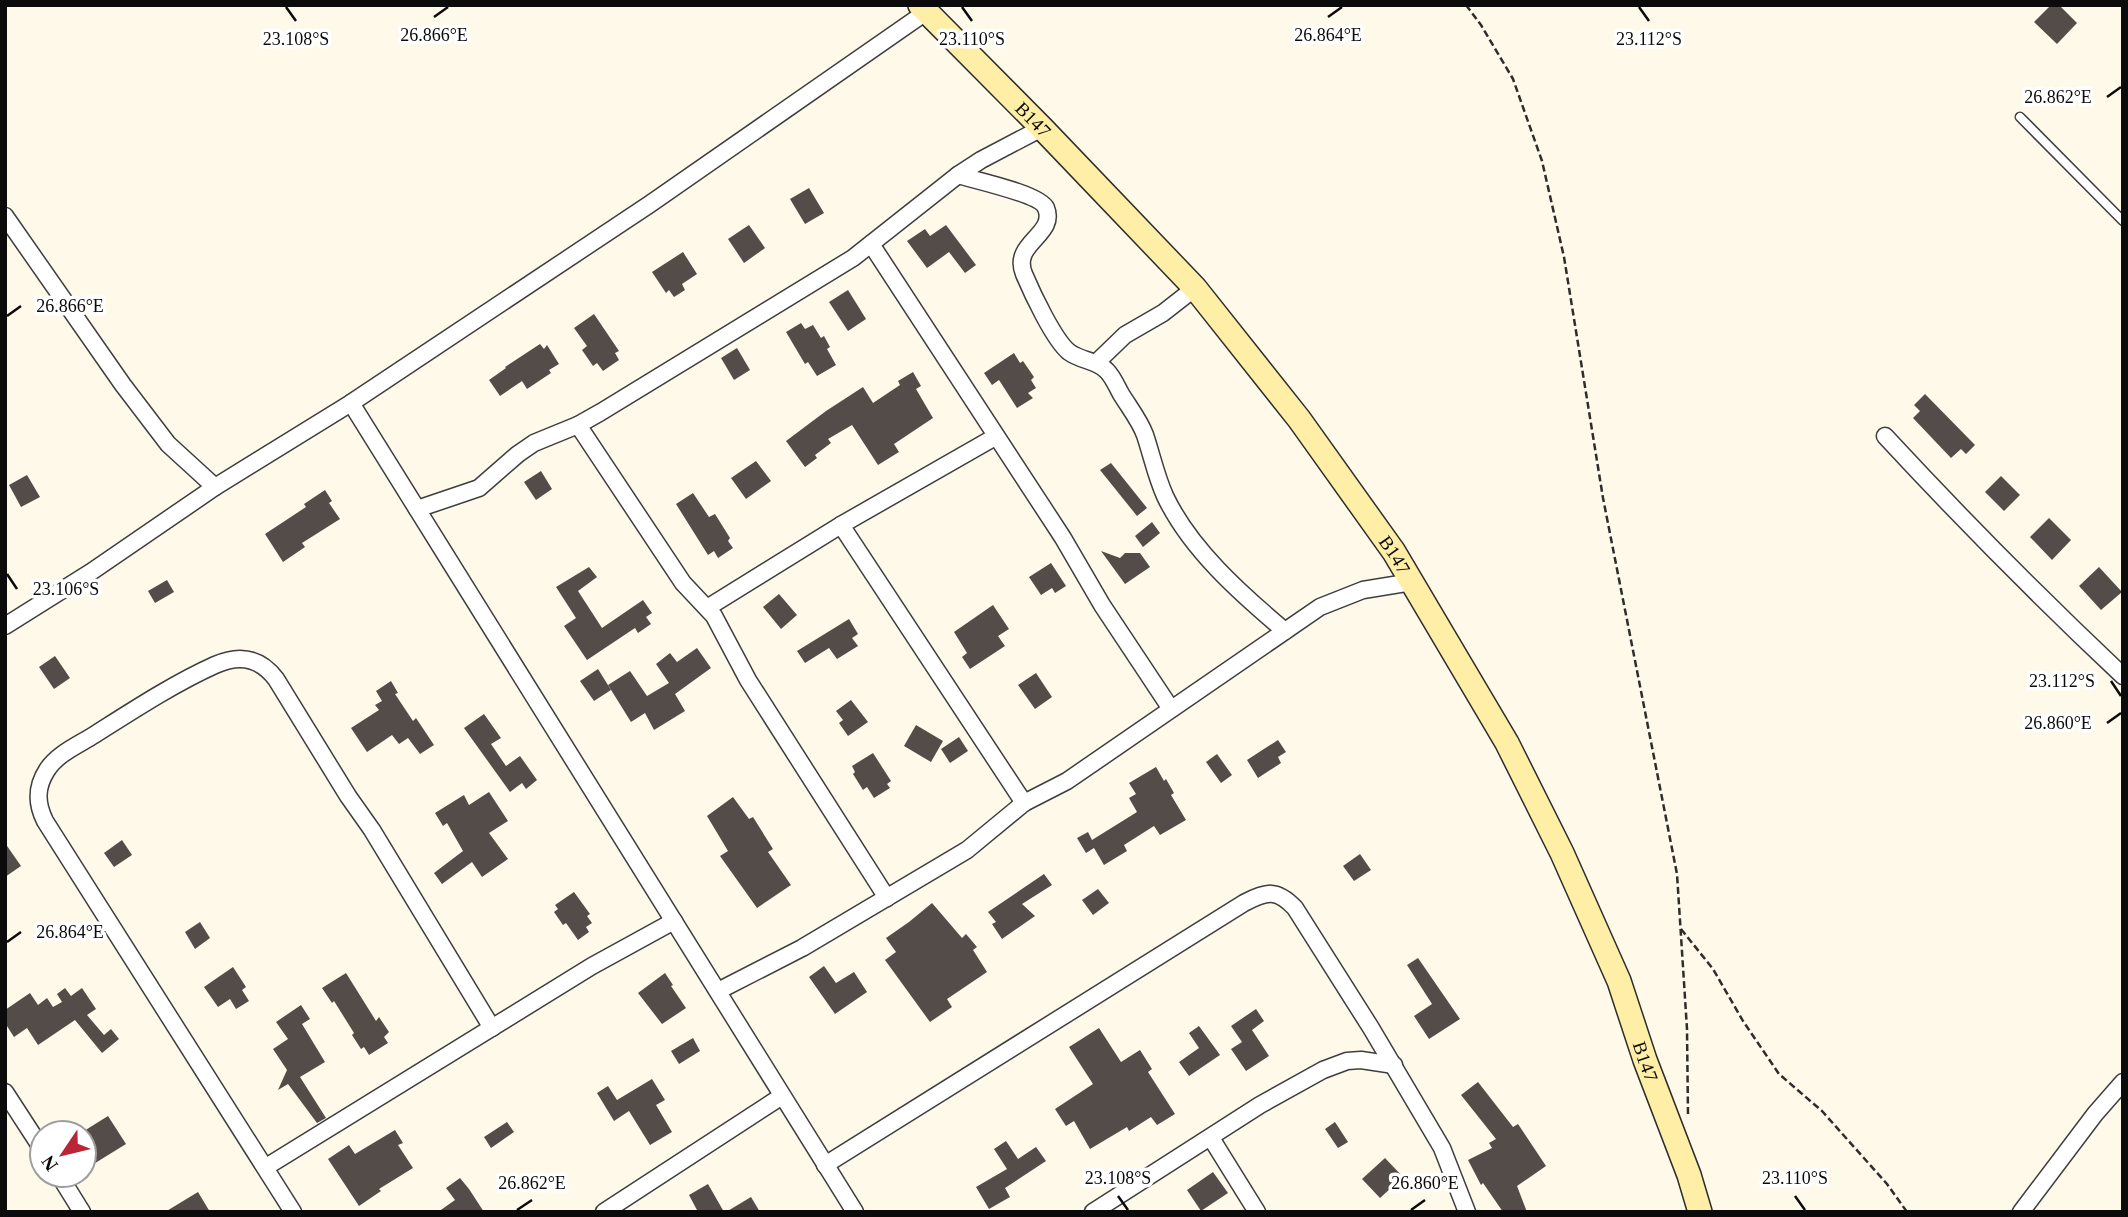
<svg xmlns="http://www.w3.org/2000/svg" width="2128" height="1217" font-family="Georgia,serif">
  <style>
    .building { fill: #534c48 }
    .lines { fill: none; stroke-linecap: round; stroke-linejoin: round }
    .lane-casing { stroke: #3e3e3e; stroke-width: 11 }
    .street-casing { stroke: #3e3e3e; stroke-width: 19 }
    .secondary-casing { stroke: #2d2d2d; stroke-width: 26 }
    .path { stroke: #2d2d2d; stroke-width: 2.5; stroke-dasharray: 7 3.5; stroke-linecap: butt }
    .lane { stroke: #fff; stroke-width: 8 }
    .street { stroke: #fff; stroke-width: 16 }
    .secondary { stroke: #feeea6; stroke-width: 23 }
    .ticks { fill: none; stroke: #0b0b0b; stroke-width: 2.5 }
    .labels { text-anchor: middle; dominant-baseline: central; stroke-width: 7; stroke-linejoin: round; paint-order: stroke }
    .street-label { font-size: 19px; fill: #0b0b0b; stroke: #fff }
    .ticks-label { font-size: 18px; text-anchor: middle; fill: #0b0b0b; stroke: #fff; stroke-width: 7; stroke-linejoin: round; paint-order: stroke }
  </style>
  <rect width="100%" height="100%" fill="#fff9ea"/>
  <!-- building -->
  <g class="building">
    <polygon points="2051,5 2059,5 2077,23 2057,44 2034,22"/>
    <polygon points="809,188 824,213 805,224 790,199"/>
    <polygon points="749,225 765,248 744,263 728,239"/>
    <polygon points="946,225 976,265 965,273 949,252 927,268 907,241 925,229 930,236"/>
    <polygon points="683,252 697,274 682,284 685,290 674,297 669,290 666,293 652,272"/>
    <polygon points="848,290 866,319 848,331 829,302"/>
    <polygon points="594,314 619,351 615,353 619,360 603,371 597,363 593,366 582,350 587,346 574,328"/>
    <polygon points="801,323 805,329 813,325 821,338 824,336 830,347 827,349 836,365 817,376 808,362 805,364 786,332"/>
    <polygon points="540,344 544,349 547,345 559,364 549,370 551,373 527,389 522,381 500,396 489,380 506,368 505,367"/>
    <polygon points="737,348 750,370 734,380 721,358"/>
    <polygon points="1014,353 1020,363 1023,361 1034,377 1031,380 1036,388 1028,393 1033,398 1017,408 999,380 992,385 984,373"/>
    <polygon points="913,372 921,386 916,389 933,418 894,444 899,452 878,465 852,425 828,439 831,443 815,455 817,458 805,467 786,441 826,411 863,387 873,403 900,385 898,381"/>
    <polygon points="1925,394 1975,445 1966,454 1961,449 1951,458 1913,418 1920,411 1914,405"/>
    <polygon points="756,461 771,481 746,499 731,478"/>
    <polygon points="1111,463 1147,508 1137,516 1100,470"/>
    <polygon points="541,471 552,489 536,500 524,482"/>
    <polygon points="27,475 40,497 21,507 9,485"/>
    <polygon points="2001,476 2020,495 2004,511 1985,492"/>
    <polygon points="325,490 332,501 329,503 340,519 302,543 305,547 283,562 265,534 306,507 304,504"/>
    <polygon points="693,493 709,517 715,514 730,538 728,541 733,548 718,558 714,551 708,555 676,504"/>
    <polygon points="2049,518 2071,540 2052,560 2030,537"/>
    <polygon points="1152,522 1160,533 1143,547 1135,536"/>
    <polygon points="1101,551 1120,558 1125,553 1140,553 1150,567 1125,584"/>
    <polygon points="1051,563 1066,586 1055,593 1052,588 1041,595 1029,577"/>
    <polygon points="589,567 597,577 578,591 602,628 643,600 652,613 646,617 651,624 638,633 635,628 587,660 564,626 576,618 556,587"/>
    <polygon points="2099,567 2122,592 2101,610 2079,586"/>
    <polygon points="167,580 174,592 155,603 148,591"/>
    <polygon points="779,594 797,615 781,629 763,607"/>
    <polygon points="993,605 1009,629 998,636 1005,646 970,669 962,657 967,653 954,632"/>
    <polygon points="849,619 858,634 852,638 858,646 837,659 829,648 805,663 797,651"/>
    <polygon points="697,648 711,668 675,694 685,711 654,730 645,713 631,722 608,685 630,671 647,696 669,683 656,664 670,653 677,662"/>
    <polygon points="55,656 70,678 54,689 39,667"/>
    <polygon points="598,669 611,690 594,701 580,681"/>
    <polygon points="1036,673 1052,697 1035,709 1018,685"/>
    <polygon points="391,681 398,693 395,694 413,721 416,718 434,745 420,754 408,738 399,744 392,735 367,752 351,728 379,710 375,705 382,701 376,691"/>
    <polygon points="851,700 868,722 848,736 839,723 843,720 836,711"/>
    <polygon points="484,714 501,738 491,744 506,766 520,756 537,780 526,789 522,783 510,792 464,728"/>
    <polygon points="916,725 943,741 931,762 904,746"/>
    <polygon points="959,737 968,751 950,763 941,749"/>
    <polygon points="1278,740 1286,752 1278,757 1281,763 1258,778 1247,760"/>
    <polygon points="873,753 891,781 887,784 890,788 874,798 867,787 863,790 853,774 855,772 852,766"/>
    <polygon points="1217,754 1232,775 1221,783 1206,762"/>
    <polygon points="1156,767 1164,781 1166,779 1174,793 1171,795 1186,820 1160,835 1154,826 1124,845 1127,851 1104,865 1094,848 1086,853 1077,838 1088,832 1092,840 1137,812 1129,798 1136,794 1129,783"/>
    <polygon points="489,792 508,821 489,833 508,859 482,877 472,862 442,884 434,873 463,851 447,823 443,826 435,813 464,795 469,805"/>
    <polygon points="733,797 749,819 753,817 773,849 768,852 791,885 757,908 720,856 728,851 707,816"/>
    <polygon points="122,840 132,855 114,867 104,853"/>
    <polygon points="5,843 21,866 5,877"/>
    <polygon points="1360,854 1371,870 1354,881 1343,866"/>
    <polygon points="1044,874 1052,885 1022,904 1035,916 1002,939 992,924 996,922 988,912"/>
    <polygon points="1098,889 1109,903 1093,915 1082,900"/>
    <polygon points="574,892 590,914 587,916 592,923 586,927 589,932 578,940 566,923 563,925 554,912 558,909 555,905"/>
    <polygon points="932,903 962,938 966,934 977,947 973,950 987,972 947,999 952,1007 930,1022 885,960 896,952 886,938 909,922"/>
    <polygon points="200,922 210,938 195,949 185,932"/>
    <polygon points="1418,958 1460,1019 1429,1039 1414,1016 1432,1004 1407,965"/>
    <polygon points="824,966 836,983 854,972 867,992 835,1014 809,977"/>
    <polygon points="233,967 246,987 242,990 249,1001 236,1009 230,999 218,1007 204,987"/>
    <polygon points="346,973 376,1021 379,1017 389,1032 384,1037 388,1043 369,1055 364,1047 361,1049 352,1035 354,1033 334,1001 332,1003 322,988"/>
    <polygon points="665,973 673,985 671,986 686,1008 662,1024 638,993"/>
    <polygon points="65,988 71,996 82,988 96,1009 87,1015 104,1035 111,1029 119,1039 102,1053 75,1020 38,1045 27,1028 14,1037 5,1023 5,1010 30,993 38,1005 47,998 53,1007 62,1002 57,994"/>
    <polygon points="301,1005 310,1019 302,1024 325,1062 300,1077 326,1118 317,1123 288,1084 278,1090 287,1070 273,1049 288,1039 276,1022"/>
    <polygon points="1256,1009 1264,1021 1252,1030 1269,1056 1246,1071 1231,1049 1242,1042 1231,1026"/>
    <polygon points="1199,1026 1220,1055 1189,1076 1179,1062 1199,1048 1189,1033"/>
    <polygon points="1099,1028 1121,1062 1140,1050 1152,1069 1148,1072 1175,1114 1157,1125 1151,1117 1129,1131 1127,1127 1090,1149 1074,1121 1066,1126 1055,1109 1093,1084 1069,1047"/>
    <polygon points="693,1038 700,1051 679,1064 671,1051"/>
    <polygon points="652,1079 665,1100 656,1105 672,1132 650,1145 629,1111 614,1121 597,1093 608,1086 617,1100"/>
    <polygon points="1478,1082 1513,1127 1518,1124 1546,1166 1517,1186 1527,1212 1503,1212 1483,1183 1481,1185 1468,1160 1492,1148 1489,1143 1496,1139 1461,1095"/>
    <polygon points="108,1116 126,1144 92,1165 84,1152 84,1131"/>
    <polygon points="507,1122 514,1132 491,1148 484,1137"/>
    <polygon points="1335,1122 1348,1142 1338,1148 1325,1129"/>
    <polygon points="395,1130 403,1143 398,1145 413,1168 379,1189 381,1191 359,1206 328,1159 349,1145 355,1154"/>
    <polygon points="1006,1141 1018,1159 1036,1147 1046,1161 1005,1188 1010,1197 989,1209 976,1187 1007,1169 994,1149"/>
    <polygon points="1385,1158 1403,1177 1380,1198 1362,1179"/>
    <polygon points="1213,1172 1228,1193 1201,1211 1187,1190"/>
    <polygon points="460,1178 469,1189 484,1212 438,1212 455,1200 446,1188"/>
    <polygon points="708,1184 724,1212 698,1212 689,1195"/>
    <polygon points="198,1192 210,1212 165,1212"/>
    <polygon points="751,1197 760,1212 726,1212"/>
  </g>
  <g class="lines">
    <defs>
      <polyline id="lane" points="2020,117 2123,221"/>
      <g id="street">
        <path d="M 958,175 C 974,180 1040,194 1046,208 C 1057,235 1011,243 1024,274 C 1032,293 1054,340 1069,352 C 1081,361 1097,360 1107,371 C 1113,377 1117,387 1121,394 C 1129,407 1140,421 1145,435 C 1152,456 1156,476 1165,496 C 1190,549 1241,594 1285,631"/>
        <polyline points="5,216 123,385 168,444 215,487"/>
        <polyline points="871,244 1063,538 1102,605 1171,709"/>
        <polyline points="1096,363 1125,335 1163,313 1195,288"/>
        <polyline points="351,403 855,1212"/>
        <polyline points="578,425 683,583 714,616 748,680 887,898"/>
        <path d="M 1885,436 C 1962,519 2041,599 2123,676"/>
        <polyline points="417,509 479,488 518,454 534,443 578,425 601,412 853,258 958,175 981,160 1042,128"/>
        <polyline points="841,525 1024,803"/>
        <polyline points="707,608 841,525 995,437"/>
        <polyline points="5,626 91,572 215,487 351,403 650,204 926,12"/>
        <polyline points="718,991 802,948 967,850 1024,803 1067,781 1320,607 1363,590 1412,582"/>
        <polyline points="5,1092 42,1149"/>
        <polyline points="1211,1138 1257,1212"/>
        <path d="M 825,1165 L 1244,903 C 1267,891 1277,889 1295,908 L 1371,1028 L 1442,1148 L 1467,1212"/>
        <polyline points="266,1167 592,966 674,921"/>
        <polyline points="59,1175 82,1212"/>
        <path d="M 293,1212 L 45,821 C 36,803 36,787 47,770 C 57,754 78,745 94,735 C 132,711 173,684 215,665 C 222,662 232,659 240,659 C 256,659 267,667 276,679 L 348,796 L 372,830 L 492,1028"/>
        <polyline points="604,1212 782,1096"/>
        <polyline points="1093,1212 1260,1105 1323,1070 1347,1061 1361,1060 1394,1065"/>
        <polyline points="2021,1212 2095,1114 2123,1082"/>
      </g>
      <g id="secondary">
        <path id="s1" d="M 920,5 L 1042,128 L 1195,288 L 1299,419 L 1394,552 L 1507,743 L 1562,853 L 1619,981 L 1645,1060 L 1689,1175 L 1700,1212"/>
      </g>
    </defs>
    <!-- lane casing -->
    <use href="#lane" class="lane-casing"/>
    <!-- street casing -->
    <use href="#street" class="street-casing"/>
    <!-- secondary casing -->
    <use href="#secondary" class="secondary-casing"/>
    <!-- path -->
    <g class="path">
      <polyline points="1466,5 1481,25 1513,79 1542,161 1564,257 1603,498 1677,874 1687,1029 1688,1115"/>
      <polyline points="1681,929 1713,969 1743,1021 1779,1074 1822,1111 1887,1184 1907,1212"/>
    </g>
    <!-- lane -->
    <use href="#lane" class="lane"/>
    <!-- street -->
    <use href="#street" class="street"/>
    <!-- secondary -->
    <use href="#secondary" class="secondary"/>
  </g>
  <!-- ticks -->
  <path class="ticks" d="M 286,7 L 296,21M 962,7 L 972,21M 1639,7 L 1649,21M 434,17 L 448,7M 1328,17 L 1342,7M 2107,97 L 2121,87M 7,316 L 21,306M 7,574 L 17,589M 2111,681 L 2121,696M 2107,723 L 2121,713M 7,942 L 21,932M 1118,1196 L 1128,1210M 1795,1196 L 1805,1210M 517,1210 L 532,1200M 1411,1210 L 1425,1200"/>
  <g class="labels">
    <!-- street labels -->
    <g class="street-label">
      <text stroke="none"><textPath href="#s1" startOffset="161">B147</textPath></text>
      <text stroke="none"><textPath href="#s1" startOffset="728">B147</textPath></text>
      <text stroke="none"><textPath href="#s1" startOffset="1295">B147</textPath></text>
    </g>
  </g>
  <g class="ticks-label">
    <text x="434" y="41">26.866°E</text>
    <text x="1328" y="41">26.864°E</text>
    <text x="296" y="45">23.108°S</text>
    <text x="972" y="45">23.110°S</text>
    <text x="1649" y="45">23.112°S</text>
    <text x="2058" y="103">26.862°E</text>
    <text x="70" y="312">26.866°E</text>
    <text x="66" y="595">23.106°S</text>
    <text x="2062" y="687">23.112°S</text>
    <text x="2058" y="729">26.860°E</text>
    <text x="70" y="938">26.864°E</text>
    <text x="1118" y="1184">23.108°S</text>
    <text x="1795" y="1184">23.110°S</text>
    <text x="532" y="1189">26.862°E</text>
    <text x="1425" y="1189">26.860°E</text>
  </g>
  <!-- border -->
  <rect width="2128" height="1217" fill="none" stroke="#0b0b0b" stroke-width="14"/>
  <!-- north arrow -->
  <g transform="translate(63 1154) rotate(235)"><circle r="33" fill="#ffffff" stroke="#9d9d9d" stroke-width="2"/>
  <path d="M0-5L12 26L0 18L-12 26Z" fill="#b82637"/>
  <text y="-10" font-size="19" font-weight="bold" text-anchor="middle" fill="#0b0b0b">N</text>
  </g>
</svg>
